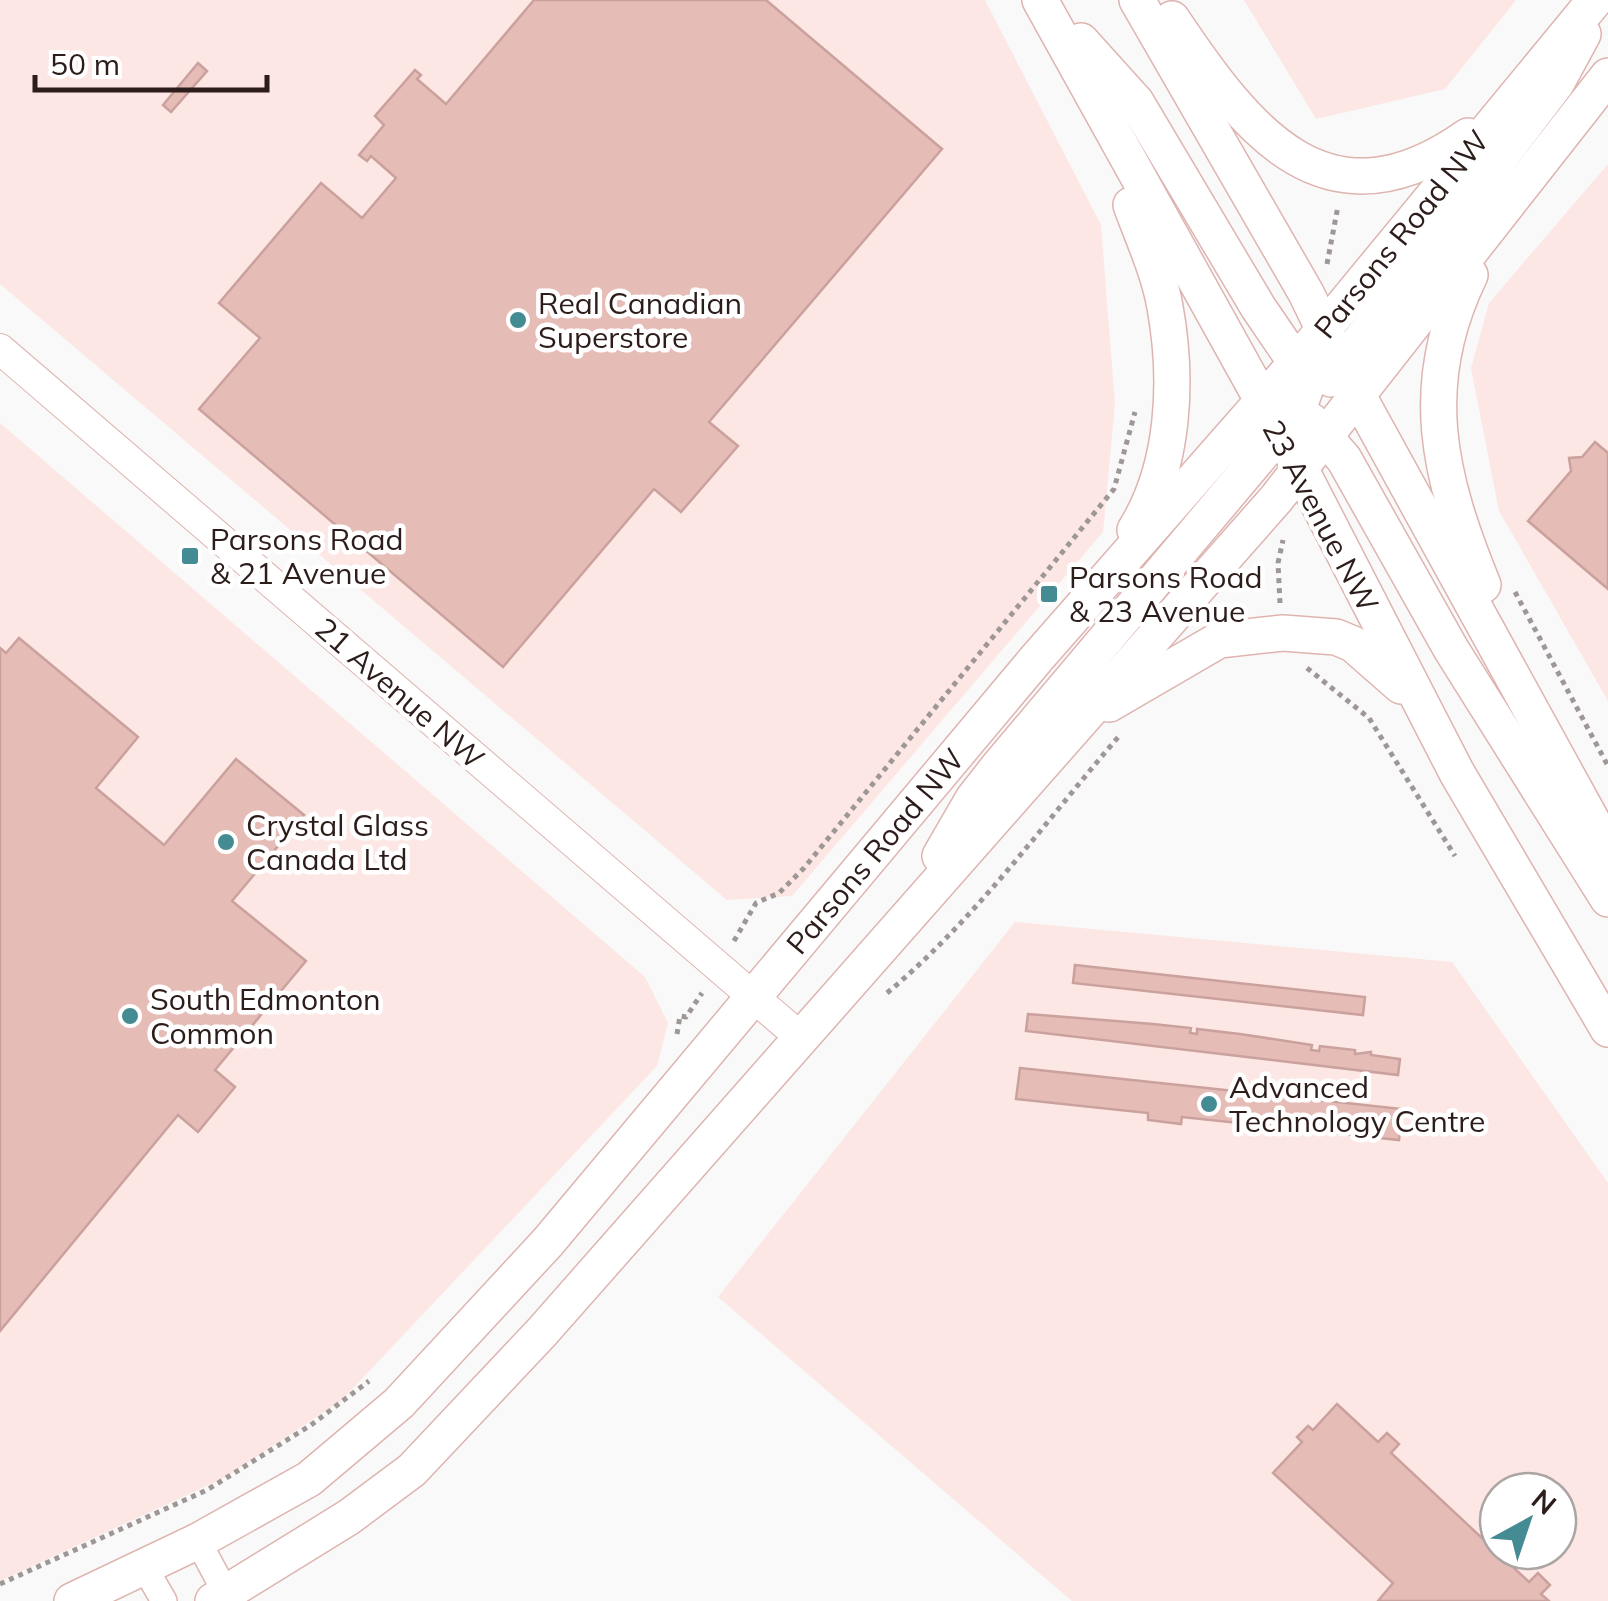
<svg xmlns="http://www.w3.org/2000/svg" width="1608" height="1601" font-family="Mulish,sans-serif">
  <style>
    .built { fill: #fce7e4; fill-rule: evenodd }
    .building { fill: #e6bcb7; stroke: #caa19d; stroke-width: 2.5 }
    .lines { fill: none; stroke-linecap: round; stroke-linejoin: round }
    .minor-casing { stroke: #deb4b0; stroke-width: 28 }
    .tertiary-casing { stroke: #deb4b0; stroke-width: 32 }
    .secondary-casing { stroke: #deb4b0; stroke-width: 38 }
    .path { stroke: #9e9796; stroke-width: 5; stroke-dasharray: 5 5; stroke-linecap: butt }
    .minor { stroke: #fff; stroke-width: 25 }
    .tertiary { stroke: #fff; stroke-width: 30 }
    .secondary { stroke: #fff; stroke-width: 35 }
    .poi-dot { fill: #448b93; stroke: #fff; stroke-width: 4 }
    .labels { text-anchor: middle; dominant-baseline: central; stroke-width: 9; stroke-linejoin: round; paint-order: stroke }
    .street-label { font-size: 30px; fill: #2c1d1b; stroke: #fff }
    .poi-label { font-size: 30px; fill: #2c1d1b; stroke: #fff; text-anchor: start }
  </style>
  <rect width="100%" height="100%" fill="#f9f9f9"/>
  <!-- built -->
  <g class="built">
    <polygon points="0,0 985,0 1101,225 1115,404 1103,532 792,896 727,900 0,284"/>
    <polygon points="1244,0 1516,0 1445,89 1316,119"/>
    <polygon points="1608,164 1608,701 1499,511 1471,368 1489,303"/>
    <polygon points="0,423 645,977 668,1023 657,1066 342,1400 226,1477 0,1581"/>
    <path d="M 1015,922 L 1452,962 L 1608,1183 L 1608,1601 L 1072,1601 L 718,1297 ZM 1498,1491 L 1558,1491 L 1558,1551 L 1498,1551 Z"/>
  </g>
  <!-- building -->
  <g class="building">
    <polygon points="534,0 766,0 942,149 709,422 738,446 681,512 654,489 503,667 199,409 260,338 219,303 321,183 362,218 396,178 371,156 367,161 359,155 384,125 375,116 415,70 421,75 417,79 446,104"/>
    <polygon points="198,63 207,71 171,112 163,105"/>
    <polygon points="1595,442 1608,453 1608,589 1528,521 1571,471 1569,458 1582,457"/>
    <polygon points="19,638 138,737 96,788 164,845 236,759 304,815 232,901 306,961 215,1070 235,1087 198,1132 178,1115 0,1331 0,648 6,653"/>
    <polygon points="1075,965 1365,997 1363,1015 1073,983"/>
    <polygon points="1028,1014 1153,1024 1191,1028 1190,1033 1197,1034 1197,1029 1240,1034 1312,1045 1311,1050 1319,1051 1320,1046 1355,1050 1355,1054 1371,1052 1371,1055 1400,1059 1398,1075 1026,1031"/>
    <polygon points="1020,1068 1402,1109 1399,1140 1182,1117 1181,1124 1148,1120 1148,1113 1016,1099"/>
    <polygon points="1337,1404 1378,1442 1387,1433 1399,1444 1391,1453 1529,1582 1538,1573 1550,1585 1541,1594 1549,1601 1378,1601 1393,1583 1273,1473 1302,1442 1297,1437 1308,1426 1313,1430"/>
  </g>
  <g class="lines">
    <defs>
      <g id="minor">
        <polyline points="198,1541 230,1601"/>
        <polyline points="145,1568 164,1601"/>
      </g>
      <polyline id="tertiary" points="0,349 800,1037"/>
      <g id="secondary">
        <polyline points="1040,0 1301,470 1457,773 1608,1029"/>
        <polyline points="1137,0 1306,293 1340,363 1608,850"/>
        <path d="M 1172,19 C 1247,131 1327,236 1468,136"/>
        <polyline points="1081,41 1136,102 1258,307 1307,379"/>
        <path d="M 1131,205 C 1143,238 1159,272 1165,307 C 1178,379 1175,466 1135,530"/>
        <path d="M 1470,275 C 1416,386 1439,477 1483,585"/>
        <polyline points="1331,379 1556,84 1583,34"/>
        <polyline points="1311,421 1344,459 1451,649 1608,899"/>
        <polyline points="1109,704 1219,640 1283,633 1336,637 1353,644 1401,686"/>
        <polyline points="940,856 973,799 998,767 1297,412 1322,344"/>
        <polyline points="72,1601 198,1541 309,1479 399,1403 548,1242 1037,658 1296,363 1595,0"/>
        <polyline points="213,1601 349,1517 412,1470 542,1332 1276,499 1608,76"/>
      </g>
    </defs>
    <!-- minor casing -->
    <use href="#minor" class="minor-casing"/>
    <!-- tertiary casing -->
    <use href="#tertiary" class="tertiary-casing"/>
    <!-- secondary casing -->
    <use href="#secondary" class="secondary-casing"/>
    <!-- path -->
    <g class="path">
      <polyline points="1327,264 1338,206"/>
      <polyline points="1515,592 1608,766"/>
      <polyline points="1280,603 1278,563 1283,540"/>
      <polyline points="1307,668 1369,718 1455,856"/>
      <polyline points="734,941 756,903 779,893 804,868 1114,489 1135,412"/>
      <path d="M 887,993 C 976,919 1044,823 1120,735"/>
      <polyline points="677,1034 680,1016 686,1017 702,993"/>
      <polyline points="0,1584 207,1490 311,1425 369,1381"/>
    </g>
    <!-- minor -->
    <use href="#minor" class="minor"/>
    <!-- tertiary -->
    <use href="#tertiary" class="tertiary"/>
    <!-- secondary -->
    <use href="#secondary" class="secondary"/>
  </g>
  <!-- markers -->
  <g class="poi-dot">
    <circle cx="518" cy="320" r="10"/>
    <rect x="180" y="546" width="20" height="20" rx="5"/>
    <rect x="1039" y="584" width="20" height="20" rx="5"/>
    <circle cx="226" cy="842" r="10"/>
    <circle cx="130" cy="1016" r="10"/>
    <circle cx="1209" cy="1104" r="10"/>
  </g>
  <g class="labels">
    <!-- street labels -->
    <g class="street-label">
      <text transform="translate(1401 234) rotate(-51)">Parsons Road NW</text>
      <text transform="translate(1321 516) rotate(62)">23 Avenue NW</text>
      <text transform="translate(400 693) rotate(41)">21 Avenue NW</text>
      <text transform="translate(875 851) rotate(-50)">Parsons Road NW</text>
    </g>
    <!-- poi labels -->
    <g class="poi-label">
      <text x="538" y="303">Real Canadian<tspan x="538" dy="34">Superstore</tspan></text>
      <text x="210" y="539">Parsons Road<tspan x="210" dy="34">&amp; 21 Avenue</tspan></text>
      <text x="1069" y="577">Parsons Road<tspan x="1069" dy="34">&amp; 23 Avenue</tspan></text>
      <text x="246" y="825">Crystal Glass<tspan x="246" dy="34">Canada Ltd</tspan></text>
      <text x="150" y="999">South Edmonton<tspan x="150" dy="34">Common</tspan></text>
      <text x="1229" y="1087">Advanced<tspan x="1229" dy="34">Technology Centre</tspan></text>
    </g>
  </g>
  <!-- north arrow -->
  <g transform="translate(1528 1521) rotate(40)"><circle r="48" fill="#ffffff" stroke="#aba5a4" stroke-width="2.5"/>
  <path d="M0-8L18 38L0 25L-18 38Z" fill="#448b93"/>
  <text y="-15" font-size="28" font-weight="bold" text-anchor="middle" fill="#2c1d1b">N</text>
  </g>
  <!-- scale -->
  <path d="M35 75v15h232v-15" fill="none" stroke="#2c1d1b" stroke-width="5"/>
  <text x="50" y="75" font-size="30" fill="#2c1d1b" stroke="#ffffff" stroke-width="8" paint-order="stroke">50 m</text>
</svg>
